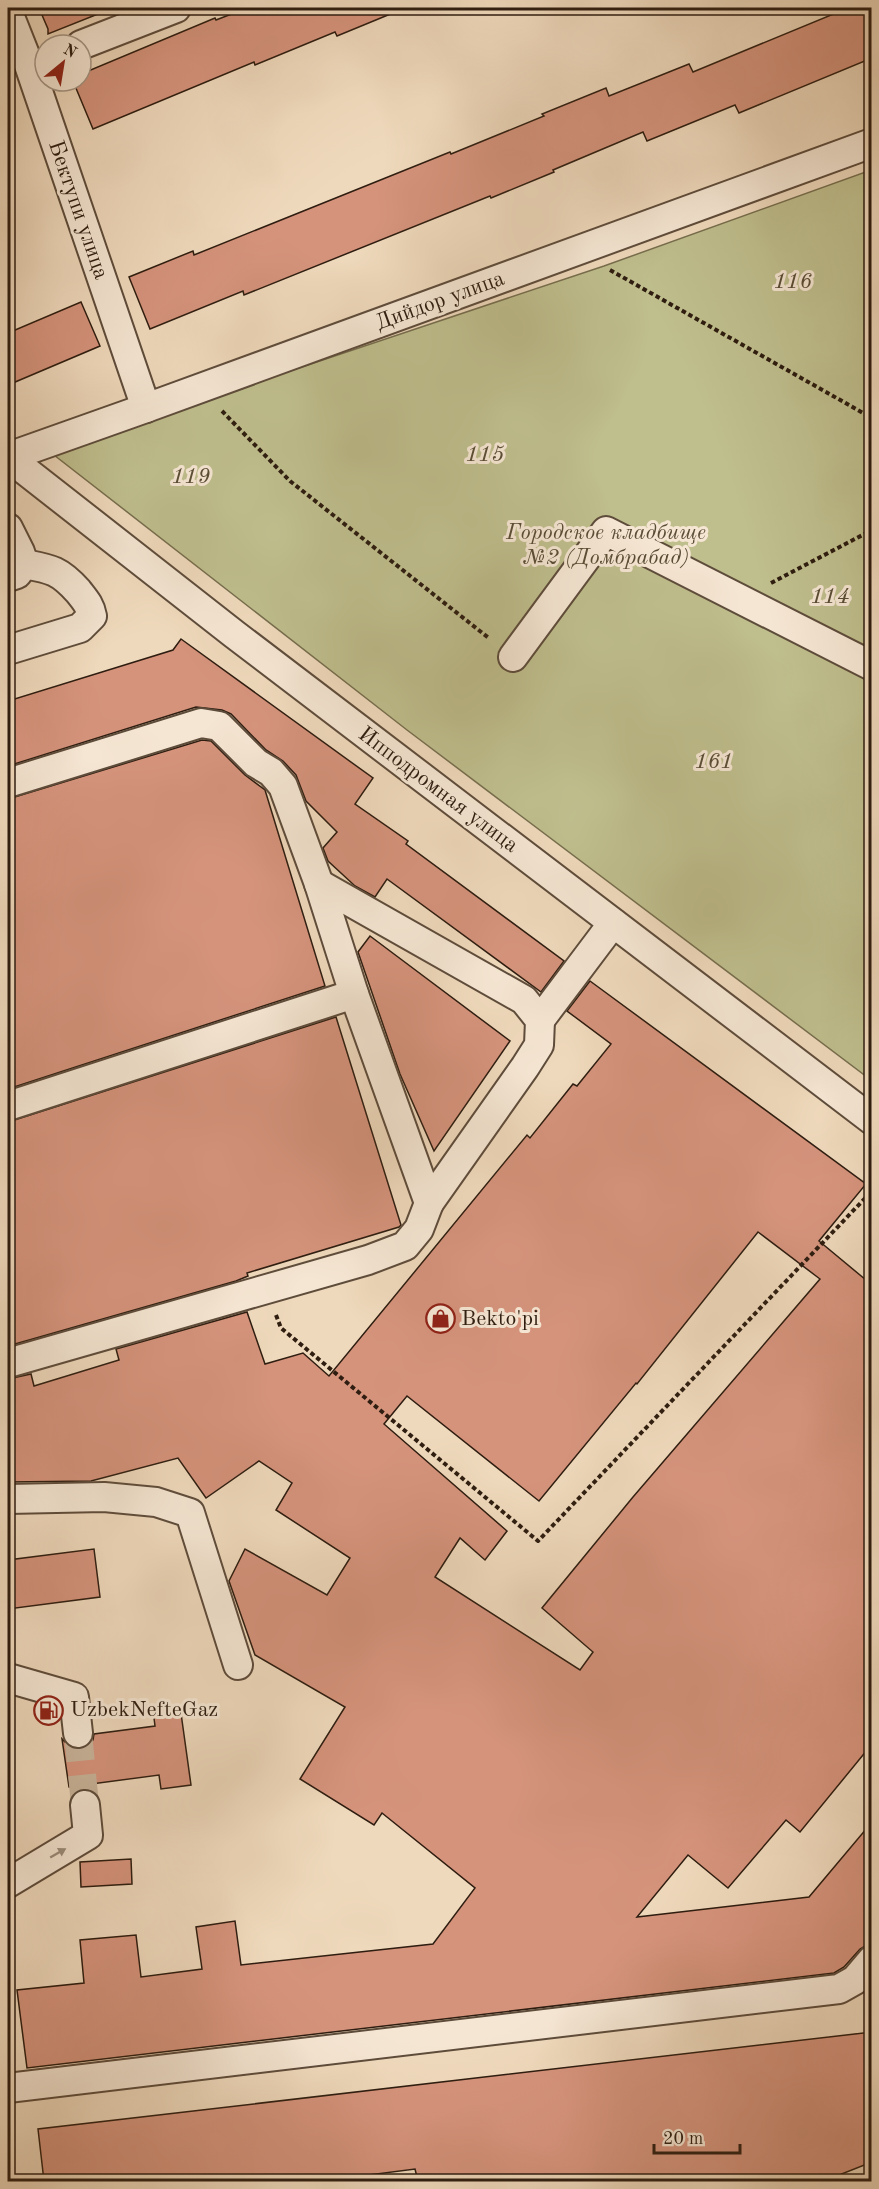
<svg xmlns="http://www.w3.org/2000/svg" width="879" height="2189" font-family="'Old Standard TT',serif">
  <style>
    .green { fill: #bfbe8d; stroke: #766e4e; stroke-width: 1.5 }
    .building { fill: #d5937c; stroke: #2e1d10; stroke-width: 1.5; fill-rule: evenodd }
    .lines { fill: none; stroke-linecap: round; stroke-linejoin: round }
    .minor-tunnel { stroke: #c8b39a; stroke-width: 28; stroke-dasharray: 28 14; stroke-linecap: butt }
    .minor-casing { stroke: #5e4c3b; stroke-width: 32 }
    .path { stroke: #2e1d10; stroke-width: 4; stroke-dasharray: 4.5 3; stroke-linecap: butt }
    .minor { stroke: #f5e6d3; stroke-width: 28 }
    .oneway { fill: #9b8c7b }
    .labels { text-anchor: middle; dominant-baseline: central; stroke-width: 6; stroke-linejoin: round; paint-order: stroke }
    .street-label { font-size: 22px; fill: #2e1d10; stroke: #f5e6d3 }
    .park-label { font-size: 22px; font-style: italic; fill: #5a4d36; stroke: #f5e6d3 }
    .poi-label { font-size: 22px; fill: #2e1d10; stroke: #f5e6d3; text-anchor: start }
  </style>
  <rect width="100%" height="100%" fill="#efd9bc"/>
  <filter id="stains"><feTurbulence type="fractalNoise" baseFrequency=".00333" numOctaves="4"/><feColorMatrix values="0 0 0 0 .2 0 0 0 0 .09 0 0 0 0 .02 0 0 0 .5 -.17"/></filter>
  <radialGradient id="worn" r=".72"><stop offset=".6" stop-color="#630" stop-opacity="0"/><stop offset="1" stop-color="#630" stop-opacity=".3"/></radialGradient>
  <!-- green -->
  <polygon class="green" points="871,170 871,1080 407,730 54,455 209,398 604,266"/>
  <!-- building -->
  <g class="building">
    <polygon points="39,8 113,8 48,34 48,29"/>
    <polygon points="247,8 405,8 337,36 335,32 255,65 254,62 93,129 73,81 81,81 81,74 215,18 216,20"/>
    <polygon points="848,8 872,8 872,58 739,113 735,105 647,141 643,132 553,170 554,172 491,198 490,196 244,295 243,291 150,329 129,277 193,251 194,255 450,152 451,154 544,116 542,114 606,88 609,96 689,64 693,72"/>
    <polygon points="81,302 100,346 8,385 8,333"/>
    <polygon points="181,639 373,778 355,804 408,841 406,844 564,961 541,992 387,879 375,897 355,886 328,861 323,848 337,832 306,801 296,775 283,761 266,750 231,714 222,710 196,707 8,766 8,701 173,650"/>
    <polygon points="202,740 211,741 245,775 265,790 325,986 8,1089 8,799"/>
    <polygon points="370,936 510,1041 434,1151 400,1074 358,952"/>
    <path d="M 590,981 L 866,1184 L 819,1241 L 872,1285 L 872,1744 L 800,1832 L 786,1820 L 728,1888 L 688,1855 L 637,1917 L 809,1897 L 872,1822 L 872,1942 L 860,1949 L 844,1967 L 834,1973 L 27,2068 L 17,1990 L 84,1983 L 80,1940 L 136,1935 L 141,1977 L 202,1969 L 196,1927 L 235,1921 L 241,1965 L 433,1944 L 475,1888 L 382,1813 L 374,1825 L 300,1779 L 345,1707 L 255,1655 L 229,1581 L 245,1549 L 327,1595 L 350,1558 L 276,1510 L 292,1483 L 259,1461 L 206,1498 L 178,1458 L 91,1481 L 8,1482 L 8,1379 L 31,1374 L 34,1386 L 119,1360 L 116,1349 L 247,1312 L 265,1364 L 303,1353 L 329,1376 L 527,1135 L 530,1138 L 573,1084 L 577,1086 L 611,1044 L 567,1011 ZM 758,1232 L 820,1279 L 633,1497 L 542,1608 L 593,1652 L 580,1670 L 435,1577 L 460,1538 L 485,1560 L 507,1531 L 384,1424 L 407,1396 L 539,1501 L 636,1383 L 637,1384 Z"/>
    <polygon points="336,1017 401,1225 399,1227 247,1273 248,1276 236,1281 8,1346 8,1122"/>
    <polygon points="94,1549 100,1597 8,1609 8,1560"/>
    <polygon points="180,1706 191,1785 161,1789 159,1775 69,1787 62,1739 71,1748 80,1749 88,1746 93,1740 94,1734 155,1726 153,1710"/>
    <polygon points="131,1859 132,1884 81,1887 80,1862"/>
    <polygon points="872,2032 872,2162 824,2181 418,2181 415,2169 322,2181 44,2181 38,2129"/>
  </g>
  <g class="lines">
    <!-- minor-tunnel -->
    <polyline class="minor-tunnel" points="78,1733 85,1805"/>
    <defs>
      <g id="minor">
        <polyline points="8,12 29,65 146,408"/>
        <polyline points="81,45 176,8"/>
        <polyline points="8,457 234,634 872,1120"/>
        <polyline points="8,457 146,408 872,143"/>
        <polyline points="8,528 20,552 24,564 17,574 8,577"/>
        <path d="M 8,650 L 80,628 L 92,616 C 90,605 85,600 78,591 C 59,570 51,569 24,564"/>
        <polyline points="513,657 606,531 872,666"/>
        <polyline points="8,783 201,723 219,726 256,763 271,772 283,786 319,884 354,994 429,1203 419,1229 405,1246 368,1260 8,1363"/>
        <polyline points="319,884 524,1000 540,1020 539,1045 525,1067 429,1203"/>
        <polyline points="540,1020 613,923"/>
        <polyline points="8,1106 354,994"/>
        <polyline points="8,1499 104,1497 156,1502 190,1513 238,1665"/>
        <polyline points="8,1678 74,1697 78,1733"/>
        <polyline points="8,1883 88,1835 85,1805"/>
        <polyline points="8,2088 839,1989 855,1980 872,1960"/>
      </g>
    </defs>
    <!-- minor casing -->
    <use href="#minor" class="minor-casing"/>
    <!-- path -->
    <g class="path">
      <polyline points="610,270 872,418"/>
      <polyline points="222,411 290,481 490,639"/>
      <polyline points="771,583 872,530"/>
      <polyline points="276,1315 281,1328 538,1541 872,1191"/>
    </g>
    <!-- minor -->
    <use href="#minor" class="minor"/>
  </g>
  <!-- one-way arrows -->
  <defs><path id="oneway-solid" d="M-6-.8H1V-3.2L6.5 0L1 3.2V.8H-6Z" transform="scale(1.5)"/></defs>
  <use class="oneway" href="#oneway-solid" transform="translate(58 1853) rotate(-30)"/>
  <!-- icons -->
  <defs>
    <symbol id="shop-ring" viewBox="-11 -11 22 22"><circle r="9.5" fill="#f5e6d3" stroke="#8f2418" stroke-width="1.5"/><path d="M-5-2.5h2.3a2.7 3.5 0 0 1 5.4 0H5L5.5 6h-11ZM-1.5-2.5h3a1.5 2.3 0 0 0-3 0Z" fill="#8f2418"/></symbol>
    <symbol id="fuel-ring" viewBox="-11 -11 22 22"><circle r="9.5" fill="#f5e6d3" stroke="#8f2418" stroke-width="1.5"/><path d="M-5.5-6h7V0h2V4h1.3V-2.5L3-4.5l.8-.8L6-3V5H2.5V1h-1V6h-7ZM-4.2-4.7v3.2H.2V-4.7Z" fill="#8f2418"/></symbol>
  </defs>
  <g fill-rule="evenodd">
    <use href="#shop-ring" x="424" y="1302" width="33" height="33"/>
    <use href="#fuel-ring" x="32" y="1694" width="33" height="33"/>
  </g>
  <g class="labels">
    <!-- street labels -->
    <g class="street-label">
      <text transform="translate(78 210) rotate(71)">Бектупи улица</text>
      <text transform="translate(440 301) rotate(-20)">Дийдор улица</text>
      <text transform="translate(438 790) rotate(37)">Ипподромная улица</text>
    </g>
    <!-- park labels -->
    <g class="park-label">
      <text x="793" y="282">116</text>
      <text x="485" y="455">115</text>
      <text x="191" y="477">119</text>
      <text x="606" y="533">Городское кладбище<tspan x="606" dy="25">№2 (Домбрабад)</tspan></text>
      <text x="830" y="597">114</text>
      <text x="714" y="762">161</text>
    </g>
    <!-- poi labels -->
    <g class="poi-label">
      <text x="461" y="1319">Bekto'pi</text>
      <text x="70" y="1710">UzbekNefteGaz</text>
    </g>
  </g>
  <!-- margin -->
  <rect width="879" height="2189" fill="none" stroke="#efd9bc" stroke-width="30"/>
  <rect x="9" y="9" width="861" height="2171" fill="none" stroke="#2e1d10" stroke-width="3"/>
  <rect x="15" y="15" width="849" height="2159" fill="none" stroke="#2e1d10" stroke-width="1.5"/>
  <!-- north arrow -->
  <g transform="translate(63 63) rotate(30)"><circle r="28" fill="#f5e6d3" stroke="#a59685" stroke-width="1.5"/>
  <path d="M0-4.5L10 22L0 15L-10 22Z" fill="#8f2418"/>
  <text y="-9" font-size="16" font-weight="bold" text-anchor="middle" fill="#2e1d10">N</text>
  </g>
  <!-- scale -->
  <path d="M654 2144v9h86v-9" fill="none" stroke="#2e1d10" stroke-width="3"/>
  <text x="663" y="2144" font-size="18" fill="#2e1d10" stroke="#f5e6d3" stroke-width="4.5" paint-order="stroke">20 m</text>
  <rect width="100%" height="100%" filter="url(#stains)"/>
  <rect width="100%" height="100%" fill="url(#worn)"/>
</svg>
